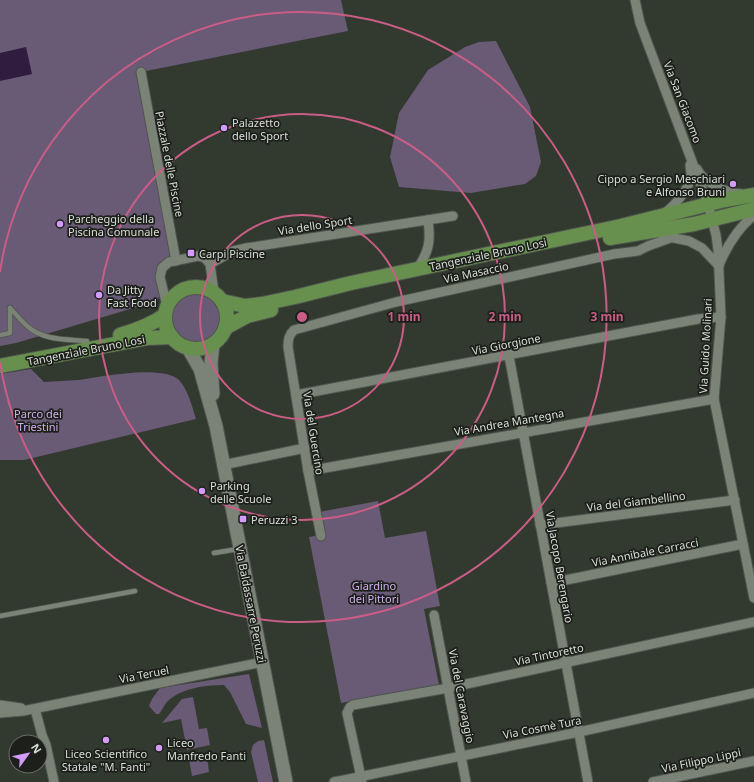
<svg xmlns="http://www.w3.org/2000/svg" width="754" height="782" font-family="'Noto Sans',sans-serif">
  <style>
    .green { fill: #695a75 }
    .water { fill: #301c3e }
    .lines { fill: none; stroke-linecap: round; stroke-linejoin: round }
    .lane-casing { stroke: #4f554d; stroke-width: 6 }
    .street-casing { stroke: #4f554d; stroke-width: 11 }
    .secondary-casing { stroke: #4f554d; stroke-width: 15 }
    .primary-casing { stroke: #4f554d; stroke-width: 16 }
    .lane { stroke: #7b8377; stroke-width: 4.5 }
    .street { stroke: #7b8377; stroke-width: 9 }
    .secondary { stroke: #7b8377; stroke-width: 13 }
    .primary { stroke: #67904f; stroke-width: 14 }
    .ring { fill: none; stroke: #ca5d86; stroke-width: 2 }
    .poi-dot { fill: #d39cfc; stroke: #1c1f1a; stroke-width: 1.5 }
    .labels { text-anchor: middle; dominant-baseline: central; stroke-width: 3.5; stroke-linejoin: round; paint-order: stroke }
    .street-label { font-size: 11px; fill: #d9ded7; stroke: #1c1f1a }
    .poi-label { font-size: 11px; fill: #d9ded7; stroke: #1c1f1a; text-anchor: start }
    .park-label { font-size: 11px; fill: #d2aeee; stroke: #1c1f1a }
    .centre { fill: #ca5d86; stroke: #1c1f1a; stroke-width: 2 }
    .ring-label { font-size: 12px; text-anchor: middle; font-weight: bold; fill: #ca5d86; stroke: #1c1f1a; stroke-width: 3.5; stroke-linejoin: round; paint-order: stroke }
  </style>
  <rect width="100%" height="100%" fill="#32392f"/>
  <!-- green -->
  <g class="green">
    <polygon points="0,0 341,0 348,31 141,72 173,258 158,268 163,290 157,301 16,343 0,346"/>
    <polygon points="496,41 530,107 541,162 536,176 525,184 471,193 399,187 390,157 399,113 428,70 465,47 479,42"/>
    <circle cx="196" cy="318" r="25"/>
    <path d="M 31,369 L 44,382 C 56,381 67,381 78,380 C 99,377 163,364 179,380 C 188,390 192,406 196,419 L 24,460 L 0,460 L 0,374 Z"/>
    <polygon points="378,501 385,538 426,531 440,606 424,609 439,685 341,703 309,537 324,534 319,512"/>
    <path d="M 249,674 L 262,728 L 246,724 L 230,692 L 224,685 C 205,685 180,688 166,703 C 164,706 162,710 159,714 L 156,714 L 149,706 L 152,699 L 160,688 Z"/>
    <polygon points="193,697 199,729 207,728 210,745 187,750 181,719 162,723 182,699"/>
    <polygon points="264,740 273,782 258,782 251,752 253,745 258,741"/>
    <polygon points="207,757 209,772 192,776 189,760"/>
  </g>
  <!-- water -->
  <polygon class="water" points="26,47 32,74 0,81 0,53"/>
  <g class="lines">
    <defs>
      <g id="lane">
        <path d="M 10,308 C 16,314 21,321 27,326 C 44,341 67,339 87,341"/>
        <polyline points="0,335 10,333 10,308"/>
        <polyline points="214,553 238,549"/>
        <polyline points="0,616 135,591"/>
      </g>
      <g id="street">
        <polyline points="635,0 640,23 708,204 716,235 718,250 721,317 714,399 754,598"/>
        <polyline points="141,72 176,261"/>
        <path d="M 697,169 C 704,183 726,193 742,194"/>
        <path d="M 663,214 C 673,208 691,187 691,175 C 691,171 690,168 690,165"/>
        <polyline points="664,236 689,241 702,248 719,266"/>
        <polyline points="210,264 233,251 246,248 453,216"/>
        <path d="M 719,265 C 727,246 738,228 754,215"/>
        <path d="M 417,269 C 429,252 431,241 428,220"/>
        <polyline points="167,306 160,277 162,268 169,262 198,256 205,258 210,264 214,292"/>
        <polyline points="509,356 588,782"/>
        <polyline points="296,395 698,319 721,317"/>
        <polyline points="223,465 305,448"/>
        <polyline points="308,471 714,399"/>
        <polyline points="540,525 735,500"/>
        <path d="M 321,536 L 308,471 L 288,347 C 288,339 289,335 294,330 L 396,302 L 614,254 L 638,251 L 648,246 L 670,238"/>
        <polyline points="551,583 743,544"/>
        <polyline points="434,615 466,782"/>
        <polyline points="35,709 42,735 46,745 54,782"/>
        <polyline points="0,712 1,708 0,705 21,708"/>
        <polyline points="0,713 23,711 263,662"/>
        <polyline points="334,782 579,732 754,693"/>
        <polyline points="362,782 347,713 350,707 353,705 448,688 754,622"/>
        <polyline points="653,782 754,761"/>
      </g>
      <g id="secondary">
        <polyline points="213,344 211,363 213,394"/>
        <polyline points="188,348 200,369 216,426 286,782"/>
      </g>
      <g id="primary">
        <polyline points="610,238 694,224 754,209"/>
        <circle cx="196" cy="318" r="31"/>
        <polyline points="222,301 245,306 262,304 295,297 351,283 621,226 725,200 754,195"/>
        <polyline points="225,328 247,316 271,310"/>
        <path d="M 120,335 C 137,330 151,325 165,315"/>
        <polyline points="0,366 147,338 172,337"/>
      </g>
    </defs>
    <!-- lane casing -->
    <use href="#lane" class="lane-casing"/>
    <!-- street casing -->
    <use href="#street" class="street-casing"/>
    <!-- secondary casing -->
    <use href="#secondary" class="secondary-casing"/>
    <!-- primary casing -->
    <use href="#primary" class="primary-casing"/>
    <!-- lane -->
    <use href="#lane" class="lane"/>
    <!-- street -->
    <use href="#street" class="street"/>
    <!-- secondary -->
    <use href="#secondary" class="secondary"/>
    <!-- primary -->
    <use href="#primary" class="primary"/>
  </g>
  <!-- distance rings -->
  <g class="ring">
    <circle cx="302" cy="317" r="102"/>
    <circle cx="302" cy="317" r="203"/>
    <path d="M0 272A305 305 0 1 1 0 362"/>
  </g>
  <!-- markers -->
  <g class="poi-dot">
    <circle cx="224" cy="128" r="4"/>
    <circle cx="733" cy="184" r="4"/>
    <circle cx="60" cy="224" r="4"/>
    <rect x="187" y="249" width="8" height="8" rx="2"/>
    <circle cx="99" cy="295" r="4"/>
    <circle cx="202" cy="491" r="4"/>
    <rect x="239" y="515" width="8" height="8" rx="2"/>
    <circle cx="106" cy="740" r="4"/>
    <circle cx="159" cy="748" r="4"/>
  </g>
  <g class="labels">
    <!-- street labels -->
    <g class="street-label">
      <text transform="translate(683 102) rotate(69)">Via San Giacomo</text>
      <text transform="translate(170 164) rotate(79)">Piazzale delle Piscine</text>
      <text transform="translate(315 225) rotate(-9)">Via dello Sport</text>
      <text transform="translate(488 254) rotate(-12)">Tangenziale Bruno Losi</text>
      <text transform="translate(476 272) rotate(-12)">Via Masaccio</text>
      <text transform="translate(506 344) rotate(-11)">Via Giorgione</text>
      <text transform="translate(705 346) rotate(-87)">Via Guido Molinari</text>
      <text transform="translate(86 350) rotate(-11)">Tangenziale Bruno Losi</text>
      <text transform="translate(509 422) rotate(-10)">Via Andrea Mantegna</text>
      <text transform="translate(314 433) rotate(81)">Via del Guercino</text>
      <text transform="translate(636 501) rotate(-7)">Via del Giambellino</text>
      <text transform="translate(645 552) rotate(-11)">Via Annibale Carracci</text>
      <text transform="translate(560 567) rotate(80)">Via Jacopo Berengario</text>
      <text transform="translate(251 604) rotate(79)">Via Baldassarre Peruzzi</text>
      <text transform="translate(549 654) rotate(-12)">Via Tintoretto</text>
      <text transform="translate(144 674) rotate(-11)">Via Teruel</text>
      <text transform="translate(462 696) rotate(79)">Via del Caravaggio</text>
      <text transform="translate(542 727) rotate(-11)">Via Cosmè Tura</text>
      <text transform="translate(701 760) rotate(-12)">Via Filippo Lippi</text>
    </g>
    <!-- poi labels -->
    <g class="poi-label">
      <text x="232" y="122">Palazetto<tspan x="232" dy="13">dello Sport</tspan></text>
      <text x="725" y="178" text-anchor="end">Cippo a Sergio Meschiari<tspan x="725" dy="13">e Alfonso Bruni</tspan></text>
      <text x="68" y="218">Parcheggio della<tspan x="68" dy="13">Piscina Comunale</tspan></text>
      <text x="199" y="253">Carpi Piscine</text>
      <text x="107" y="289">Da Jitty<tspan x="107" dy="13">Fast Food</tspan></text>
      <text x="210" y="485">Parking<tspan x="210" dy="13">delle Scuole</tspan></text>
      <text x="251" y="519">Peruzzi 3</text>
      <text x="167" y="742">Liceo<tspan x="167" dy="13">Manfredo Fanti</tspan></text>
      <text x="106" y="753" text-anchor="middle">Liceo Scientifico<tspan x="106" dy="13">Statale "M. Fanti"</tspan></text>
    </g>
    <!-- park labels -->
    <g class="park-label">
      <text x="38" y="413">Parco dei<tspan x="38" dy="13">Triestini</tspan></text>
      <text x="374" y="585">Giardino<tspan x="374" dy="13">dei Pittori</tspan></text>
    </g>
  </g>
  <circle cx="302" cy="317" r="6" class="centre"/>
  <g class="ring-label">
    <text x="404" y="321">1 min</text>
    <text x="505" y="321">2 min</text>
    <text x="607" y="321">3 min</text>
  </g>
  <!-- north arrow -->
  <g transform="translate(28 754) rotate(57)"><circle r="19" fill="#1c1f1a" stroke="#686b66"/>
  <path d="M0-3L7 15L0 10L-7 15Z" fill="#d39cfc"/>
  <text y="-6" font-size="11" font-weight="bold" text-anchor="middle" fill="#d9ded7">N</text>
  </g>
</svg>
